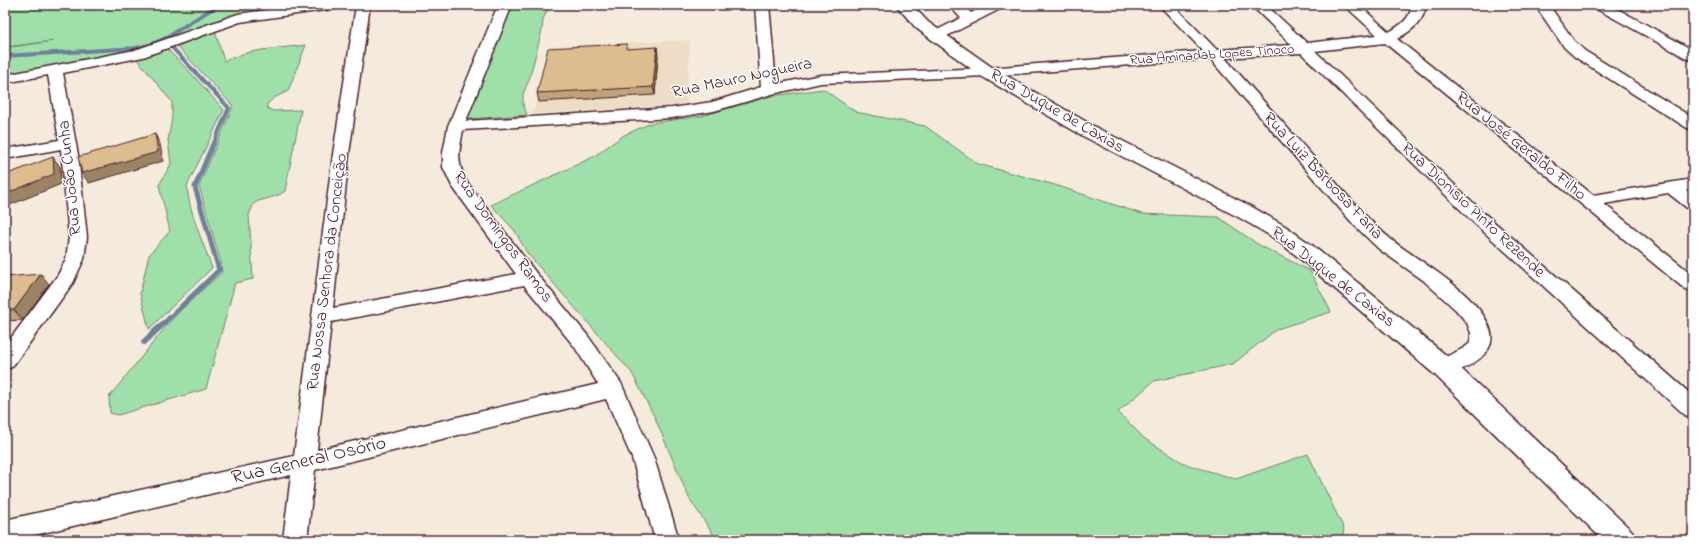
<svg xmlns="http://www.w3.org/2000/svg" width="1698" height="545" font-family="'Indie Flower',sans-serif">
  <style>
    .built { fill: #eeddc6 }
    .green { fill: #9fe0aa; stroke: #74806a }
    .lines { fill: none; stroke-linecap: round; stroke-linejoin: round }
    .stream-far2 { stroke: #6d819a; stroke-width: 4 }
    .stream-far1 { stroke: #6d819a; stroke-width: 5 }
    .stream { stroke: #6d819a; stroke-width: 6 }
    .minor-casing { stroke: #4a1f2b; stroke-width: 3 }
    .tertiary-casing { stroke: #4a1f2b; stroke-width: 3 }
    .minor { fill: #fff; fill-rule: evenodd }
    .tertiary { fill: #fff; fill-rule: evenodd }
    .wall { fill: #bea37b; stroke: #4a1f2b }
    .shaded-wall { fill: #9b8464; stroke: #4a1f2b }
    .building { fill: #ddbd8f; stroke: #4a1f2b }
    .labels { text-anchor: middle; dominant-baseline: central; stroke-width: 3; stroke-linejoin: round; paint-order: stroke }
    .far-street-label { font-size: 14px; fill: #4a1f2b; stroke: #fff }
    .street-label { font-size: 17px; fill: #4a1f2b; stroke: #fff }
    .near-street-label { font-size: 20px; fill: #4a1f2b; stroke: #fff }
  </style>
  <rect width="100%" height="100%" fill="#f5ebdd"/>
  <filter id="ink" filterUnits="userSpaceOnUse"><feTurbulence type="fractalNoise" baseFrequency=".025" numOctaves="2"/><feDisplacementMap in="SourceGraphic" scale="8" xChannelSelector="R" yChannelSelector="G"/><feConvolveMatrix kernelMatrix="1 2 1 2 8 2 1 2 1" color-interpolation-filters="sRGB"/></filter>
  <g filter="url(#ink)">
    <!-- built -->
    <polygon class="built" points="690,40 687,105 533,114 551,46"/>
    <!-- green -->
    <g class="green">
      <polygon points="5,5 275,5 219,20 185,33 162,39 159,45 87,61 5,76 5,48 53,41 5,47"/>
      <polygon points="511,5 550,5 543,19 542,30 529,80 523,94 523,104 527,115 467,119"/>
      <path d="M 215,31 L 224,61 L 245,53 L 262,50 L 306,45 L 288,91 L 274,98 L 267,104 L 267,108 L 273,111 L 301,110 L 285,191 C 277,198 264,198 254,203 L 249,215 L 253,279 L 235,283 L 206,389 L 118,415 L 110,413 L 109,397 L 168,324 L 184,307 L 222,272 L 221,263 L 199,186 L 233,106 L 177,46 Z"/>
      <path d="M 167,49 L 189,71 L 224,110 L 187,186 C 189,213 203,242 212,268 L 149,329 L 140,293 L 149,255 L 170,231 L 159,185 L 171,164 L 168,140 L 172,118 L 172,102 L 137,59 Z"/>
      <polygon points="823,89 856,112 925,126 978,164 1055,185 1142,214 1218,217 1259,245 1310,271 1331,312 1277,329 1233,364 1154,381 1118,412 1145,439 1185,464 1236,479 1308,454 1344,529 1342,540 717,540 689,498 655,418 632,373 527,253 515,231 491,205 593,157 624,135 651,123 702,116 772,96"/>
    </g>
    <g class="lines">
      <!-- stream-far2 -->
      <g class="stream-far2">
        <polyline points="5,56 136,48 149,45 164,39"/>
        <polyline points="213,145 229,108 164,39 218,5"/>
      </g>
      <!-- stream-far1 -->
      <polyline class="stream-far1" points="163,324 219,270 195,187 213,144"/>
      <!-- stream -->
      <polyline class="stream" points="144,342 164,323"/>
      <defs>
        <g id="minor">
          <polygon points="303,5 339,5 337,8 332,9 240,22 143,57 63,73 78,155 87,237 84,259 73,283 12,367 5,369 5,346 58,275 66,259 69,237 61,149 5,159 5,149 59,140 48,75 5,83 5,75 135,50 238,14"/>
          <path d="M 356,5 L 370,5 L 349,154 L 333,308 L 516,274 L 452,186 L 443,167 L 443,153 L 448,126 L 498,5 L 512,5 L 466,121 L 672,108 L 712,102 L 761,87 L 755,5 L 769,5 L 776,84 L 821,75 L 987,68 L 1203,51 L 1159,5 L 1173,5 L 1217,50 L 1292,45 L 1251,5 L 1266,5 L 1307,43 L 1377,35 L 1344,5 L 1359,5 L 1389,32 C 1401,25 1410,19 1412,5 L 1426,5 C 1424,22 1411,31 1397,39 L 1593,195 L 1693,179 L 1693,189 L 1686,190 L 1693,195 L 1693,210 L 1687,208 L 1668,193 L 1604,204 L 1693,275 L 1693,292 L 1686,290 L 1385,43 L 1315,51 L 1485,214 L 1693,396 L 1693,418 L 1685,415 L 1473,222 L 1301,53 L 1225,58 C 1258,95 1291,132 1324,169 C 1346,194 1367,220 1393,241 C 1420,262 1484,297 1491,333 C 1496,357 1462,370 1444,376 L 1437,374 L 1433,368 C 1440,356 1460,353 1470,343 L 1471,333 L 1467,323 L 1456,310 L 1423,280 L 1380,250 L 1354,225 L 1210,59 L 987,76 L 821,83 L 772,94 L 714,111 L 672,118 L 463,130 C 459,153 456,160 466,181 L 536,273 L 588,336 L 621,383 L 654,458 L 679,540 L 655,540 L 632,458 L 606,399 L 315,470 L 307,540 L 283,540 L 291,475 L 13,540 L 5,540 L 5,520 L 294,456 L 333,154 ZM 524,285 L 574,346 L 598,384 L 317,450 L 331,322 Z"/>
          <polygon points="948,5 963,5 971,13 987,5 1004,5 1002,8 941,39 936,40 931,39 929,36 931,33 961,18"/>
          <polygon points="1535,5 1549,5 1574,41 1585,51 1693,118 1693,130 1687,128 1575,57 1564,47"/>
          <polygon points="1593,5 1610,5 1693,50 1693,60 1688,59 1595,8"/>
        </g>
        <polygon id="tertiary" points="896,5 912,5 928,22 993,68 1097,128 1254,208 1285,226 1313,246 1453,361 1632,531 1636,540 1603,540 1435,375 1297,256 1271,236 1240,218 1083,136 981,76 916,28"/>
      </defs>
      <!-- minor casing -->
      <use href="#minor" class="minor-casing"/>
      <!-- tertiary casing -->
      <use href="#tertiary" class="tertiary-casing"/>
      <!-- minor -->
      <use href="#minor" class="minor"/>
      <!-- tertiary -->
      <use href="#tertiary" class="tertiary"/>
    </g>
    <!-- wall -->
    <g class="wall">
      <polygon points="628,49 658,55 655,95 539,102 537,93"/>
      <polygon points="5,277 49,284 23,320 5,321"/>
    </g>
    <!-- shaded-wall -->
    <g class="shaded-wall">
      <polygon points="657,47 658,55 655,95 653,87"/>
      <polygon points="155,134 160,144 163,161 89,183 82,173"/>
      <polygon points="53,157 60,167 61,184 5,207 5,194"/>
      <polygon points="41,274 49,284 23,320 14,310"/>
    </g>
    <!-- building -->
    <g class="building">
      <polygon points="627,44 627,49 657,47 653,87 537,93 548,48"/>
      <polygon points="155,134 158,152 82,173 78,157"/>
      <polygon points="53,157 54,174 5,194 5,175"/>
      <polygon points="41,274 14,310 5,310 5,277"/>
    </g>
  </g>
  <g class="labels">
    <!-- far-street labels -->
    <g class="far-street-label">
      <text transform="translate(1212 55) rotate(-4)">Rua Aminadab Lopes Tinoco</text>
    </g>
    <!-- street labels -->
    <g class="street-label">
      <text transform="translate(742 78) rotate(-12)">Rua Mauro Nogueira</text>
      <text transform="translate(1057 111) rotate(30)">Rua Duque de Caxias</text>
      <text transform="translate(1521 146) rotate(39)">Rua José Geraldo Filho</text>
      <text transform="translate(1323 176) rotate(47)">Rua Luiz Barbosa Faria</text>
      <text transform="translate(70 178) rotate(-96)">Rua João Cunha</text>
      <text transform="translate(1473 210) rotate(43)">Rua Dionísio Pinto Rezende</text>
      <text transform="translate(503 237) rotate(54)">Rua Domingos Ramos</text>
      <text transform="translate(327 272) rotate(-83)">Rua Nossa Senhora da Conceição</text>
      <text transform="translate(1333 277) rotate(38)">Rua Duque de Caxias</text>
    </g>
    <!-- near-street labels -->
    <g class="near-street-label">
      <text transform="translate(309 461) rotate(-13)">Rua General Osório</text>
    </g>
  </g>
  <!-- margin -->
  <rect width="1698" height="545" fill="none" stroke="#fff" stroke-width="20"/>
  <rect x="10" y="10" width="1678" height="525" fill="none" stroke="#4a1f2b" stroke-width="1.5" filter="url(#ink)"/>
</svg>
